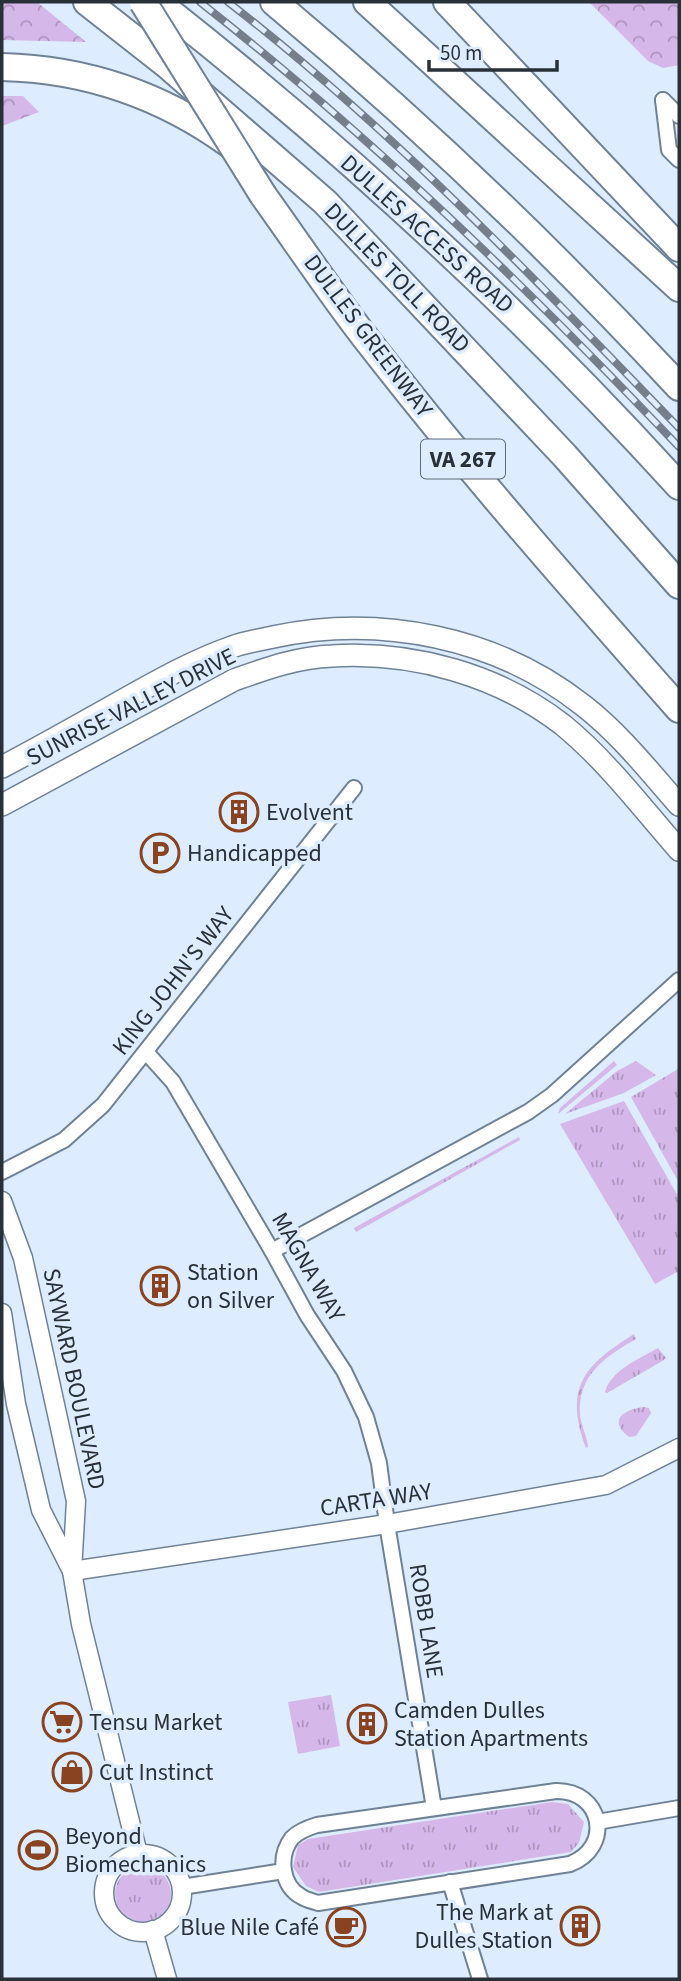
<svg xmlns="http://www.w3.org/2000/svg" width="681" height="1981" font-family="'Source Sans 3',sans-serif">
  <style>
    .grass { fill: url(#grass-tufts) }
    .forest { fill: url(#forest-crowns) }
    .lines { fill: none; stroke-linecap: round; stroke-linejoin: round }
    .minor-casing { stroke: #6f8295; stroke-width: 18 }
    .tertiary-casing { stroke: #6f8295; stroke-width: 21 }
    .secondary-casing { stroke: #6f8295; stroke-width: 24 }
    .motorway-casing { stroke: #6f8295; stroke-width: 30 }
    .minor { stroke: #fff; stroke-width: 14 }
    .tertiary { stroke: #fff; stroke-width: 18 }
    .secondary { stroke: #fff; stroke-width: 21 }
    .motorway { stroke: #fff; stroke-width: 26 }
    .rail-casing { stroke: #747f8b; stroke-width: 8 }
    .rail { stroke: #ddedff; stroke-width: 5; stroke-dasharray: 16; stroke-linecap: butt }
    .motorway-bridge-casing { stroke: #6f8295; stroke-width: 30; stroke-linecap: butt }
    .motorway-bridge { stroke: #fff; stroke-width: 26 }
    .labels { text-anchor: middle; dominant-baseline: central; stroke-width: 7; stroke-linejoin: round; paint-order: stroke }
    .shield { fill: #ddedff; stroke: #5e6974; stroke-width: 2 }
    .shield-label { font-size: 23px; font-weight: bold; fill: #283038 }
    .street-label { font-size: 24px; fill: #283038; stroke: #ddedff }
    .poi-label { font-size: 24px; fill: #283038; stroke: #ddedff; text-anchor: start }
  </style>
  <defs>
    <pattern id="grass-tufts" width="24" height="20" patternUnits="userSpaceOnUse" patternTransform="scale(1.75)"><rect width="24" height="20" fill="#d5b7e9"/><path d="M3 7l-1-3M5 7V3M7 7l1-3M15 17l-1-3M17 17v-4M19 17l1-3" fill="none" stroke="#ad95be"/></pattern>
    <pattern id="forest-crowns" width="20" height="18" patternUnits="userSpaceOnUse" patternTransform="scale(1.75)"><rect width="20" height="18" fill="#d5b7e9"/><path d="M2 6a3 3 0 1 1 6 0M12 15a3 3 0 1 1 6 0" fill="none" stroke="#ad95be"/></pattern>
  </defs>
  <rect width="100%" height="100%" fill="#ddedff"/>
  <!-- grass -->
  <g class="grass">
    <polygon points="614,1061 617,1065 558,1114 560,1108"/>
    <polygon points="636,1061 656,1075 624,1093 565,1114 617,1071"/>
    <polygon points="678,1069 679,1072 679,1183 631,1097"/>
    <polygon points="624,1101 679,1198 679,1276 677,1272 655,1284 560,1124"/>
    <polygon points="519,1137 520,1140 356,1232 354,1228"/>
    <path d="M 634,1334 L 636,1339 C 606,1356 577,1375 580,1415 C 581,1425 587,1436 588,1447 L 586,1448 C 564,1388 583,1366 634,1334 Z"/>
    <path d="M 658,1348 L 666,1358 L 664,1360 L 607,1393 L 605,1392 C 611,1370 639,1359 658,1348 Z"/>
    <path d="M 644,1407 L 649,1408 L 651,1413 L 636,1436 L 629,1437 C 607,1420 624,1409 644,1407 Z"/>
    <polygon points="331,1695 340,1746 298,1754 288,1702"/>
    <polygon points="552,1802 568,1804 584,1822 579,1843 571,1852 319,1892 306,1886 293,1867 298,1845 308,1839"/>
    <circle cx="143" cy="1894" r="28"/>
  </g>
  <!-- forest -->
  <g class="forest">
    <polygon points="2,2 37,2 86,42 2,40"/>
    <polygon points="589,2 679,2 679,65 663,68 648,61"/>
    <polygon points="2,96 23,96 39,112 2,126"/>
  </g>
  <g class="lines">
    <defs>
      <g id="minor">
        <polyline points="663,100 669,150 679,160"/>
        <polyline points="663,100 679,116"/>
        <polyline points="146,1052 173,1082 272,1251 307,1315 344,1371 366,1417 379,1463 387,1524 434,1808"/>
        <polyline points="2,1172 64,1140 103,1105 354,788"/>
        <polyline points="272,1251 528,1112 552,1095 679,980"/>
        <path d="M 556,1791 C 602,1790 614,1847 570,1864 L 318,1903 C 313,1901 306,1900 302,1897 C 281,1886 278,1856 292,1838 C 299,1831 307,1828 317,1825 Z"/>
        <polyline points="597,1822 679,1808"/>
        <polyline points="450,1882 480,1979"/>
        <polyline points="182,1887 284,1871"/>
      </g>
      <g id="tertiary">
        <polyline points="2,1201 23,1258 76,1501 72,1571 81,1624 138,1854"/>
        <polyline points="2,1313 16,1404 41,1510 72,1571"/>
        <polyline points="72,1571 387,1524 606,1485 679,1448"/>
        <circle cx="143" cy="1893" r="39"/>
        <polyline points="153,1930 167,1979"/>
      </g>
      <g id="secondary">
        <path d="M 2,767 C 44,745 86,721 127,698 C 161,679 195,660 232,647 C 245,642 260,640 273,637 C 380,614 497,637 584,706 C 620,734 649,771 679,805"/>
        <path d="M 2,805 L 234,680 C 265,669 298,657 332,656 C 413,651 499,675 563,725 C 607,761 642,808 679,850"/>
      </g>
      <g id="motorway">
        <polyline points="87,2 166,64 325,202 565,456 679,585"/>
        <path d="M 157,2 C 344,149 519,310 679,486"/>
        <path d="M 274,2 C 417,121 553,251 679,387"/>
        <polyline points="367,2 679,288"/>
        <polyline points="447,2 679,248"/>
        <path d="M 2,67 C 87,69 162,95 231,145"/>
        <path d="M 263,195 C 299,245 333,297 371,345 C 469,471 574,590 679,709"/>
      </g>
    </defs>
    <!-- minor casing -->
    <use href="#minor" class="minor-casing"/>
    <!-- tertiary casing -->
    <use href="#tertiary" class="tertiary-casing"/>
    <!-- secondary casing -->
    <use href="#secondary" class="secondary-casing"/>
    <!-- motorway casing -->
    <use href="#motorway" class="motorway-casing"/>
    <!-- minor -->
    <use href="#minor" class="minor"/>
    <!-- tertiary -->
    <use href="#tertiary" class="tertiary"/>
    <!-- secondary -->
    <use href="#secondary" class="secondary"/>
    <!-- motorway -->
    <use href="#motorway" class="motorway"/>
    <defs>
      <g id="rail">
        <path d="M 200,2 C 372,137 529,289 679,447"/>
        <path d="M 228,2 C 392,129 535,279 679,428"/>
      </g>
    </defs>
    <!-- rail casing -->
    <use href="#rail" class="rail-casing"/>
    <!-- rail -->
    <use href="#rail" class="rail"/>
    <defs>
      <polyline id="motorway-bridge" points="143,2 263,195"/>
    </defs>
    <!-- motorway-bridge casing -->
    <use href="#motorway-bridge" class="motorway-bridge-casing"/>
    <!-- motorway-bridge -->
    <use href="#motorway-bridge" class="motorway-bridge"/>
  </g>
  <!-- icons -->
  <defs>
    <symbol id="building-ring" viewBox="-11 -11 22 22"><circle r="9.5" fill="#ddedff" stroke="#8a4320" stroke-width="1.5"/><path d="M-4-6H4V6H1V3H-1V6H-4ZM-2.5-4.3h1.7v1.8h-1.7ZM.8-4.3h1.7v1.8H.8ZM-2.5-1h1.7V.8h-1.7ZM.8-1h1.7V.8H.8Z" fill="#8a4320"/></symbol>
    <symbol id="parking-ring" viewBox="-11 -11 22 22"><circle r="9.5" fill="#ddedff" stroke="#8a4320" stroke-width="1.5"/><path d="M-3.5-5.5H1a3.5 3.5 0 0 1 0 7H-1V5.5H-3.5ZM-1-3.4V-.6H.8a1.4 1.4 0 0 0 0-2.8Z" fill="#8a4320"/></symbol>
    <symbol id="supermarket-ring" viewBox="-11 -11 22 22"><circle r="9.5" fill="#ddedff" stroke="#8a4320" stroke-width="1.5"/><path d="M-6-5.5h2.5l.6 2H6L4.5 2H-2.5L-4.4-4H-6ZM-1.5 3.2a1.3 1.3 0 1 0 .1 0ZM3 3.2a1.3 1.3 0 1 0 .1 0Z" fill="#8a4320"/></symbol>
    <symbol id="shop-ring" viewBox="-11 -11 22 22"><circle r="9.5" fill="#ddedff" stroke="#8a4320" stroke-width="1.5"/><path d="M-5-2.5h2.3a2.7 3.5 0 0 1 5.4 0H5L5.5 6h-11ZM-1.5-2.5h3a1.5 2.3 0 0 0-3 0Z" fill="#8a4320"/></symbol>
    <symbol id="stadium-ring" viewBox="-11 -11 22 22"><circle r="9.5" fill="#ddedff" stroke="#8a4320" stroke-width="1.5"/><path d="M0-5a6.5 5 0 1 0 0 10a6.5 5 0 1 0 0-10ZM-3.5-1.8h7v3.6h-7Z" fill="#8a4320"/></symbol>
    <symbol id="cafe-ring" viewBox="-11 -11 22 22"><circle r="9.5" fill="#ddedff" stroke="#8a4320" stroke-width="1.5"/><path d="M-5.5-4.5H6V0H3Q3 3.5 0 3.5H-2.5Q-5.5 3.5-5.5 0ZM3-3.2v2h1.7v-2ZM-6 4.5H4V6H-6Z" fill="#8a4320"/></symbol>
  </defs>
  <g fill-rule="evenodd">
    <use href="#building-ring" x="217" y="790" width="44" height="44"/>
    <use href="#parking-ring" x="138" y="831" width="44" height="44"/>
    <use href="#building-ring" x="138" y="1264" width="44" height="44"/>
    <use href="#supermarket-ring" x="40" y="1700" width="44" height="44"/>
    <use href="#building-ring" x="345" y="1702" width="44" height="44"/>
    <use href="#shop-ring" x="50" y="1750" width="44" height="44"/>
    <use href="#stadium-ring" x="16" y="1828" width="44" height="44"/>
    <use href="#building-ring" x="558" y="1904" width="44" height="44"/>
    <use href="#cafe-ring" x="324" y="1905" width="44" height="44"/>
  </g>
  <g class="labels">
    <!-- shield labels -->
    <rect class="shield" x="421" y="439.5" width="84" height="39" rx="5"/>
    <g class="shield-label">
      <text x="463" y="459">VA 267</text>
    </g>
    <!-- street labels -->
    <g class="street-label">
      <text transform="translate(427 234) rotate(42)">DULLES ACCESS ROAD</text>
      <text transform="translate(397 278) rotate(46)">DULLES TOLL ROAD</text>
      <text transform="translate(368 336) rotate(53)">DULLES GREENWAY</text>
      <text transform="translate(131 707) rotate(-27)">SUNRISE VALLEY DRIVE</text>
      <text transform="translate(173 981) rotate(-52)">KING JOHN'S WAY</text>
      <text transform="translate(308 1267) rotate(60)">MAGNA WAY</text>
      <text transform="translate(74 1379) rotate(78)">SAYWARD BOULEVARD</text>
      <text transform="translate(376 1500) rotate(-9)">CARTA WAY</text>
      <text transform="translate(426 1621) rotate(81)">ROBB LANE</text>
    </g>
    <!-- poi labels -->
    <g class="poi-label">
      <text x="266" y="812">Evolvent</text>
      <text x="187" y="853">Handicapped</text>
      <text x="187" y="1272">Station<tspan x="187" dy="28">on Silver</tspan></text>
      <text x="394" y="1710">Camden Dulles<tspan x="394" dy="28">Station Apartments</tspan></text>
      <text x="89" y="1722">Tensu Market</text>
      <text x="99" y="1772">Cut Instinct</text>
      <text x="65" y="1836">Beyond<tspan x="65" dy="28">Biomechanics</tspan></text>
      <text x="553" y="1912" text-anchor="end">The Mark at<tspan x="553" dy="28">Dulles Station</tspan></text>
      <text x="319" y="1927" text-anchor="end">Blue Nile Café</text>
    </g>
  </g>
  <!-- border -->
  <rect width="681" height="1981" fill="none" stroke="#283038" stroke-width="7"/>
  <!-- scale -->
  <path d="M429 60v10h128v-10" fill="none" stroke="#283038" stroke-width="3.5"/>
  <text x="440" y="60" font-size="21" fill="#283038" stroke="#ddedff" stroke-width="5" paint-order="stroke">50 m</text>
</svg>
